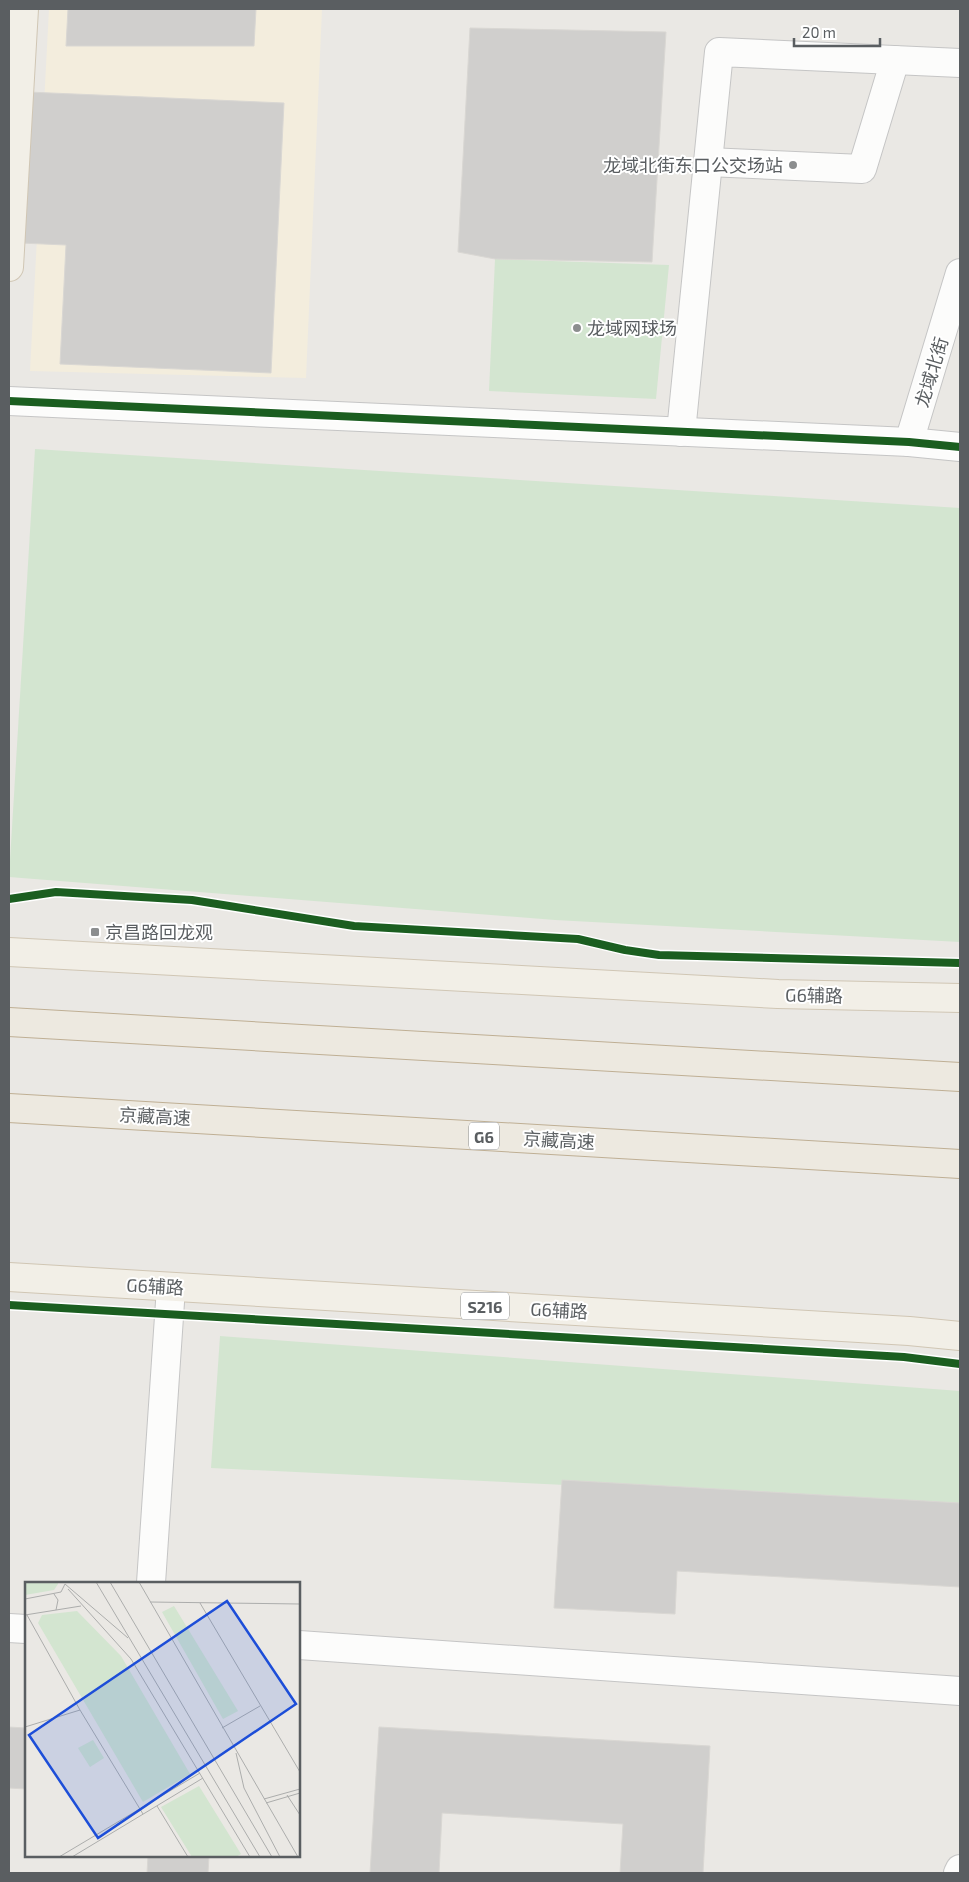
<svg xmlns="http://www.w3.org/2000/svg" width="969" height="1882" font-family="'Exo 2','Noto Sans SC',sans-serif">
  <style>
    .commercial { fill: #f3eddd }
    .green { fill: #d3e5d0 }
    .building { fill: #d0cfcd; stroke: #d9d7d3 }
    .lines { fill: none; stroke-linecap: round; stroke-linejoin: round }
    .minor-casing { stroke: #c5c5c5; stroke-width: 30 }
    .major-casing { stroke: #d0c6b4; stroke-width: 30 }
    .highway-casing { stroke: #bfaf94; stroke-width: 30 }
    .minor { stroke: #fcfcfb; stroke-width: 28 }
    .major { stroke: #f2efe7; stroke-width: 28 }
    .highway { stroke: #ede9e0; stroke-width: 28 }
    .cycleway-casing { stroke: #fff; stroke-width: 11 }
    .cycleway { stroke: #1b5e20; stroke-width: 8 }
    .poi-dot { fill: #8c8e8f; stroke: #fff; stroke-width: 2 }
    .labels { text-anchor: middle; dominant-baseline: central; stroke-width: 4; stroke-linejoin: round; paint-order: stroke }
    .shield { fill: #fff; stroke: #8c8e90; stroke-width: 1 }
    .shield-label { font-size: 16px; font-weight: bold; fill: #5a5e61 }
    .poi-label { font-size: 18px; fill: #5a5e61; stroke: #fff; text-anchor: start }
    .street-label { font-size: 18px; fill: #5a5e61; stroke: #fff }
    .inset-road { fill: none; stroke: #acadac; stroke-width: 1 }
    .view { fill: #1d4ed8; fill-opacity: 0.15; stroke: #1d4ed8; stroke-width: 2.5 }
    .inset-edge { fill: none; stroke: #5a5e61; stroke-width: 2.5 }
  </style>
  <rect width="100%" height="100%" fill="#eae8e4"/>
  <!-- commercial -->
  <polygon class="commercial" points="49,9 322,9 306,378 30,371"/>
  <!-- green -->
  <g class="green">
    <polygon points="495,259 669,265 656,399 489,391"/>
    <polygon points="35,449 960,508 960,942 555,920 9,877"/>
    <polygon points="220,1336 960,1391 960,1504 211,1468"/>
  </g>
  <!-- building -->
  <g class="building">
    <polygon points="68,9 256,9 254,46 66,46"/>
    <polygon points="470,28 666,32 652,262 495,259 458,252"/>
    <polygon points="28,92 284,103 271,373 60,364 66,245 21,243"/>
    <polygon points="562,1480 960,1503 960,1587 677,1571 675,1614 554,1608"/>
    <polygon points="9,1727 26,1728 26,1789 9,1788"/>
    <polygon points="379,1727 710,1746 703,1873 620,1873 623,1824 442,1813 439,1873 370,1873"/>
    <polygon points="148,1856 209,1856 208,1873 147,1873"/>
  </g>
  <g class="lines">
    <defs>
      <g id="minor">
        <polyline points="708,162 862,169 895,60"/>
        <polyline points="9,401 909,442 960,447"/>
        <polyline points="681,432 719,52 960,63"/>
        <polyline points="909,442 960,273"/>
        <polyline points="151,1583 171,1287"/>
        <polyline points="9,1628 26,1629"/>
        <polyline points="299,1645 960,1691"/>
        <polyline points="958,1873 960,1869"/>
      </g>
      <g id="major">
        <polyline points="9,267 24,9"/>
        <polyline points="9,952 778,994 960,998"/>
        <polyline points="9,1277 909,1331 960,1336"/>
      </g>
      <g id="highway">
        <polyline points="9,1022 960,1077"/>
        <polyline points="9,1108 960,1164"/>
      </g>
    </defs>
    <!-- minor casing -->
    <use href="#minor" class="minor-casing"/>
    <!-- major casing -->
    <use href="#major" class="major-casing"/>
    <!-- highway casing -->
    <use href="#highway" class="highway-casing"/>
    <!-- minor -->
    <use href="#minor" class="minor"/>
    <!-- major -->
    <use href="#major" class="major"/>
    <!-- highway -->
    <use href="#highway" class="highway"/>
    <defs>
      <g id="cycleway">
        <polyline points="9,401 909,442 960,447"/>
        <polyline points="9,899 56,892 192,900 354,926 578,939 625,950 659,955 960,963"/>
        <polyline points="9,1305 904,1357 960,1364"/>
      </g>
    </defs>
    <!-- cycleway casing -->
    <use href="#cycleway" class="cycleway-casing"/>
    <!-- cycleway -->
    <use href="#cycleway" class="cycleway"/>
  </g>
  <!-- markers -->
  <g class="poi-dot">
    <circle cx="793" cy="165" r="5"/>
    <circle cx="577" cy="328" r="5"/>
    <rect x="90" y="927" width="10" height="10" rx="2.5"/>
  </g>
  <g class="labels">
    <!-- shield labels -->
    <g class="shield">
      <rect x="469" y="1122.5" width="30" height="27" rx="4"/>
      <rect x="461" y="1292.5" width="48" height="27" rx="4"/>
    </g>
    <g class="shield-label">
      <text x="484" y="1136">G6</text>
      <text x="485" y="1306">S216</text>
    </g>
    <!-- poi labels -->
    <g class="poi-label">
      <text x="783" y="165" text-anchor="end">龙域北街东口公交场站</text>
      <text x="587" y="328">龙域网球场</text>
      <text x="105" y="932">京昌路回龙观</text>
    </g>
    <!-- street labels -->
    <g class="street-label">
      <text transform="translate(931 372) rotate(-73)">龙域北街</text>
      <text transform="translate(814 995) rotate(1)">G6辅路</text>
      <text transform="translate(155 1116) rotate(3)">京藏高速</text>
      <text transform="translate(559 1140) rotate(3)">京藏高速</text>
      <text transform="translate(155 1286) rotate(3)">G6辅路</text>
      <text transform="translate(559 1310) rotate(3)">G6辅路</text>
    </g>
  </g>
  <!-- overview -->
  <g transform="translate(25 1582)">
    <rect width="275" height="275" fill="#eae8e4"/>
    <path d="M 0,0 L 33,0 L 33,2 L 29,8 L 0,13 ZM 149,24 L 213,129 L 198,137 L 137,30 ZM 52,29 L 96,74 L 165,192 L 118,220 L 13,41 L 17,33 ZM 68,158 L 79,176 L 65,185 L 53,166 ZM 174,204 L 216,272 L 211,275 L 167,275 L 136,225 Z" fill="#d3e5d0"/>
    <path class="inset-road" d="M 71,0 L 235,275M 85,0 L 247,275M 114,0 L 273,275M 40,2 L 103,56M 43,7 L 106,77 L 225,275M 29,12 L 33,18 L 31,28M 0,17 L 36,10 L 40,2M 125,20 L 275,22M 175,21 L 275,190M 0,33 L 56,24M 2,33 L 55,128 L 118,232M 0,145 L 55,128M 197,146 L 235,124M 211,171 L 219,206 L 255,275M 262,213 L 275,233M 239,217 L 275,207M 241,221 L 275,211M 132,224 L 163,275M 34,275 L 175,191M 47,275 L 178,196"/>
    <path class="view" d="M 202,19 L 271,122 L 73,256 L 4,153 Z"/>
    <rect width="275" height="275" class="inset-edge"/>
  </g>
  <!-- border -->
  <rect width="969" height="1882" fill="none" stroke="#5a5e61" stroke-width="20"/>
  <!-- scale -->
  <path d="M794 38v8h86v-8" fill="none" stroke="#5a5e61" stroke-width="2.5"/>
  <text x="802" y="38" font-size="15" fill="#5a5e61" stroke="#ffffff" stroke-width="4" paint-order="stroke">20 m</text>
</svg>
